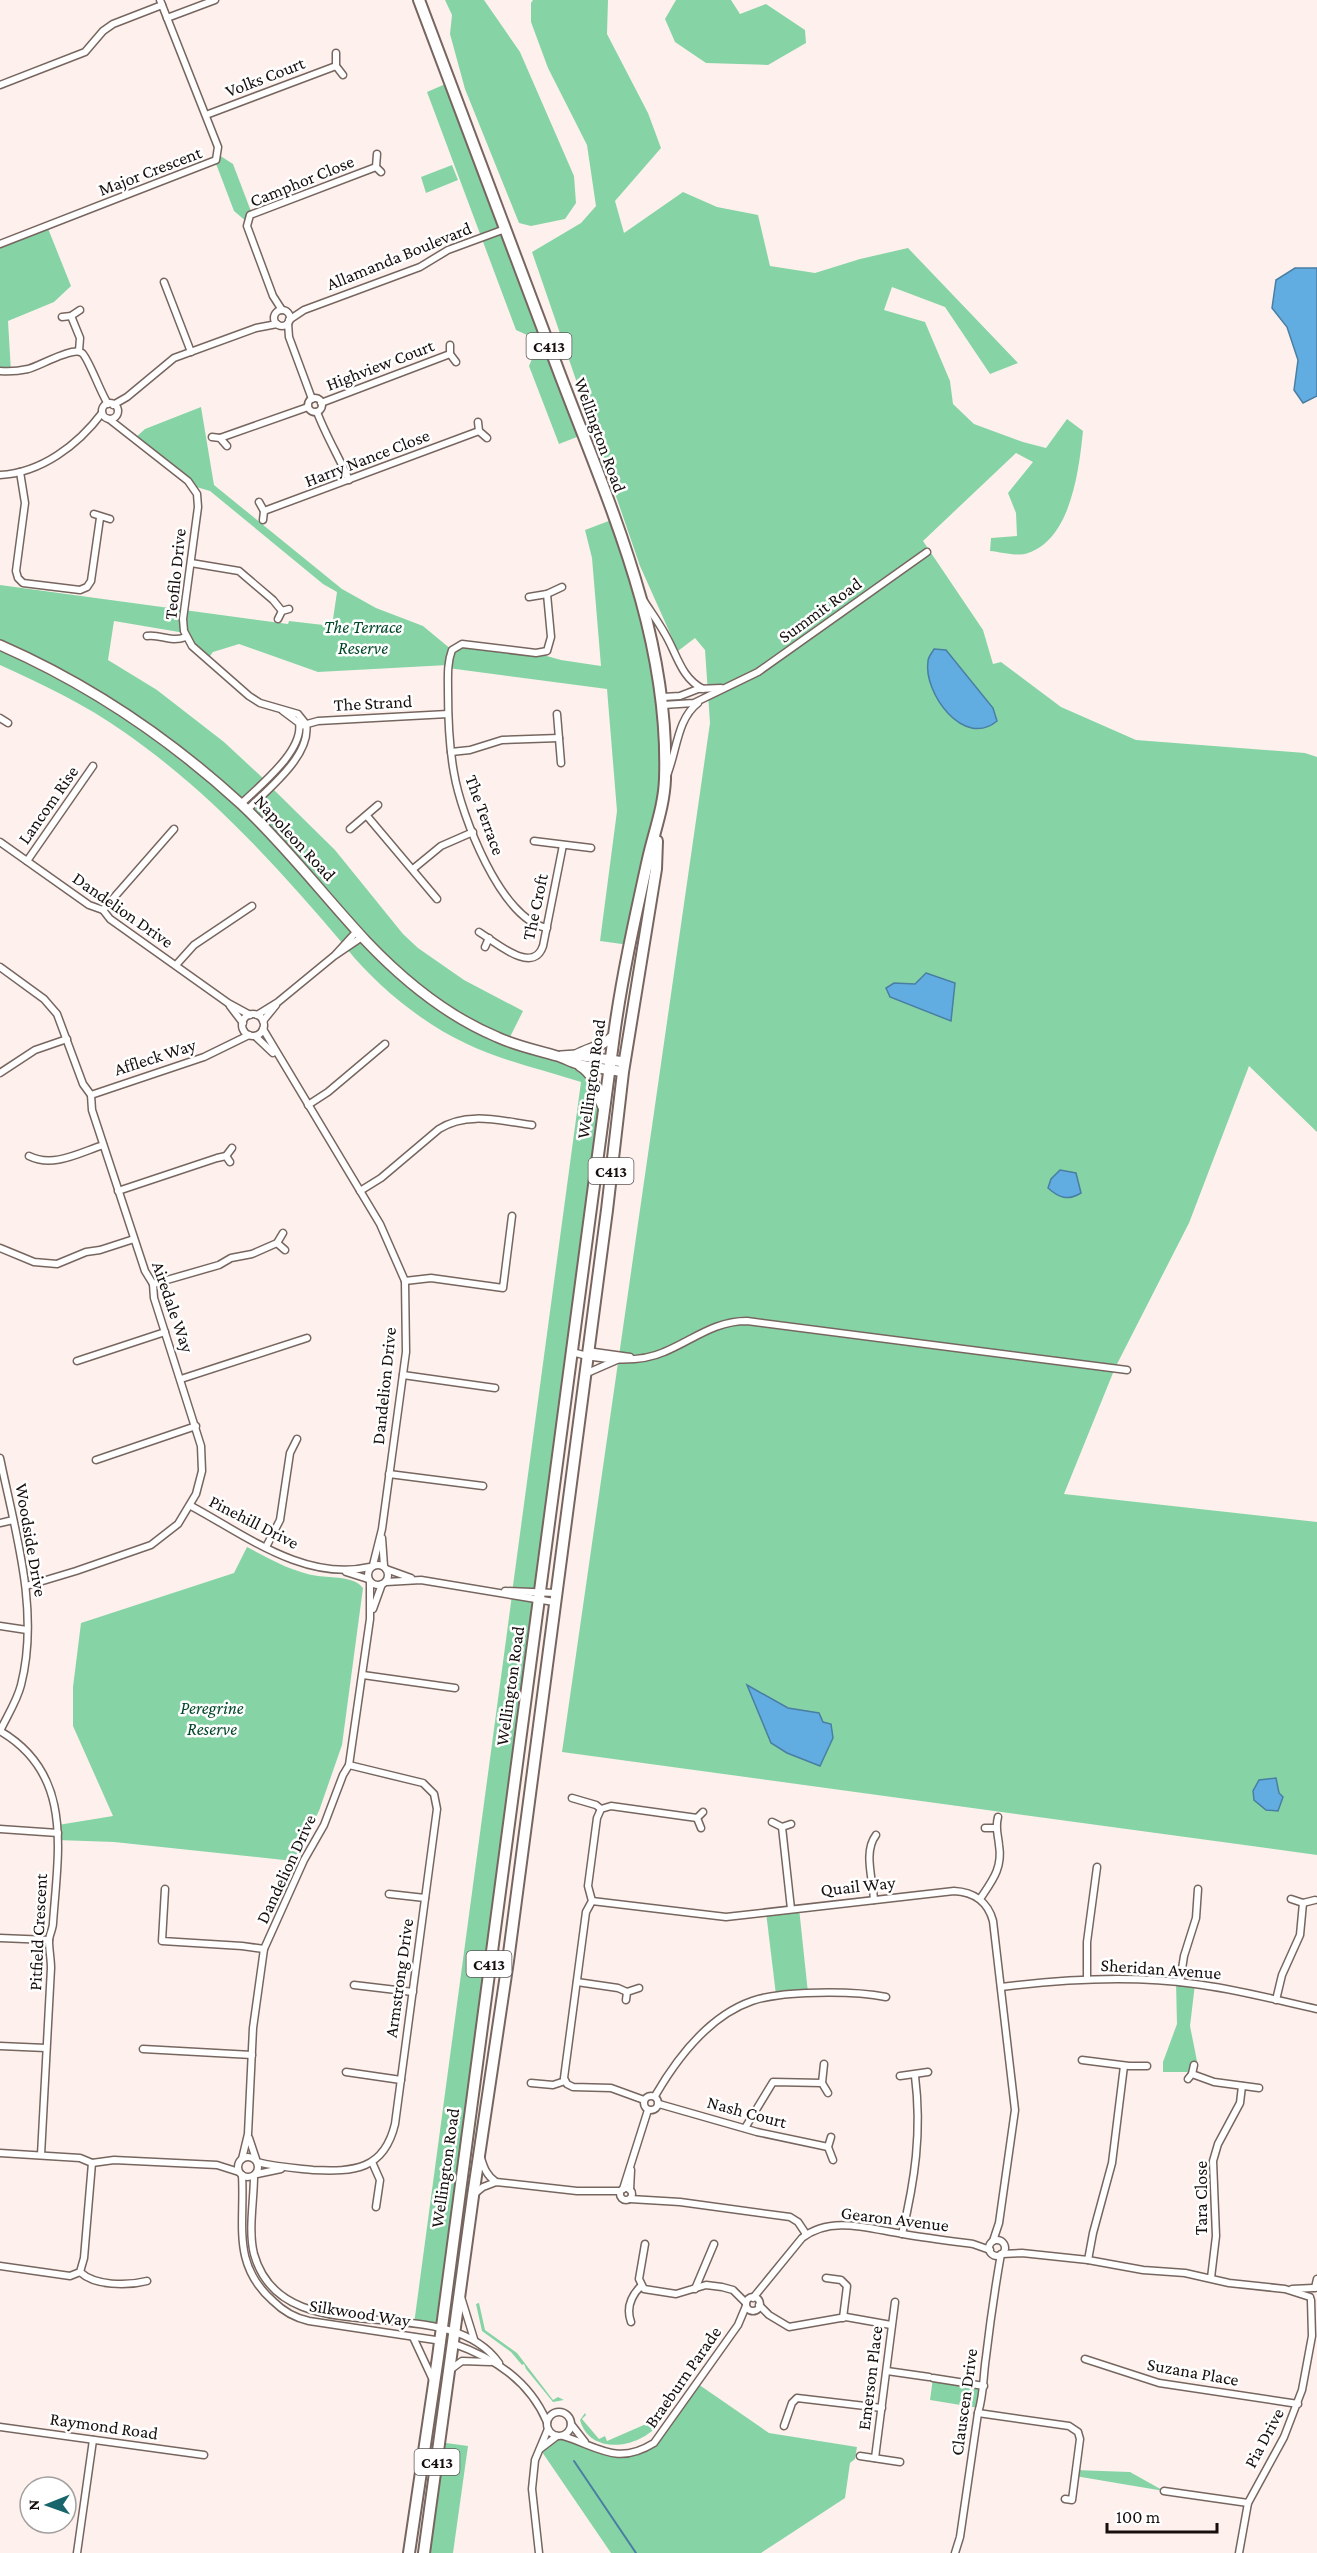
<svg xmlns="http://www.w3.org/2000/svg" width="1317" height="2553" font-family="'Crimson Pro',serif">
  <style>
    .green { fill: #86d4a6 }
    .water { fill: #61ade2; stroke: #4a7ea2; stroke-width: 1.5 }
    .lines { fill: none; stroke-linecap: round; stroke-linejoin: round }
    .stream { stroke: #4a7ea2; stroke-width: 2 }
    .minor-casing { stroke: #77665f; stroke-width: 9 }
    .secondary-casing { stroke: #77665f; stroke-width: 12 }
    .primary-casing { stroke: #77665f; stroke-width: 14 }
    .minor { stroke: #fff; stroke-width: 6 }
    .secondary { stroke: #fff; stroke-width: 9 }
    .primary { stroke: #fff; stroke-width: 10 }
    .labels { text-anchor: middle; dominant-baseline: central; stroke-width: 5; stroke-linejoin: round; paint-order: stroke }
    .shield { fill: #fff; stroke: #5c5756; stroke-width: 1.5 }
    .shield-label { font-size: 16px; font-weight: bold; fill: #160f0d }
    .street-label { font-size: 18px; fill: #160f0d; stroke: #fff }
    .park-label { font-size: 18px; font-style: italic; fill: #004628; stroke: #fff }
  </style>
  <rect width="100%" height="100%" fill="#fef1ed"/>
  <!-- green -->
  <g class="green">
    <polygon points="445,0 484,0 520,52 574,176 576,203 565,219 531,226 519,223 465,89 450,34 452,15"/>
    <path d="M 533,0 L 608,0 L 607,34 L 648,113 L 661,148 L 615,201 L 624,233 L 683,192 L 717,207 L 758,215 L 770,266 L 815,273 L 860,259 L 908,248 L 1018,363 L 990,374 L 945,307 L 892,287 L 884,310 L 925,322 L 950,381 L 953,404 L 974,424 L 1023,442 L 1046,448 L 1067,419 L 1083,431 C 1079,470 1071,539 1028,553 C 1018,557 1001,552 990,551 L 991,538 L 1017,536 L 1016,513 L 1008,493 L 1033,462 L 1016,453 L 923,541 L 983,630 L 993,664 L 1001,662 L 1061,707 L 1136,740 L 1305,753 L 1317,757 L 1317,1132 L 1249,1066 L 1189,1223 L 1115,1368 L 1064,1494 L 1317,1522 L 1317,1855 L 562,1752 L 710,723 L 705,650 L 695,638 L 678,651 L 640,566 L 532,252 L 581,223 L 596,206 L 587,145 L 548,68 L 531,22 L 531,3 Z"/>
    <polygon points="676,0 731,0 740,14 766,4 805,30 806,43 768,65 706,63 675,42 665,19"/>
    <polygon points="450,82 582,435 559,444 529,366 534,354 527,335 516,330 427,92"/>
    <polygon points="219,155 233,164 252,214 247,222 234,211 215,161"/>
    <polygon points="452,165 458,180 426,193 421,177"/>
    <polygon points="47,226 71,286 54,302 8,321 11,372 0,371 0,244"/>
    <path d="M 201,407 L 214,485 L 342,589 L 376,608 L 423,626 L 452,650 L 457,646 L 536,653 L 561,660 L 601,666 L 592,558 L 585,530 L 614,519 L 650,626 L 665,780 L 629,945 L 600,941 L 617,811 L 607,689 L 448,668 L 448,665 L 318,672 L 239,644 L 213,652 L 207,660 L 185,633 L 114,621 L 108,660 L 157,690 L 224,742 L 265,780 L 241,804 L 247,810 L 270,786 L 335,850 L 403,934 L 418,948 L 464,980 L 523,1011 L 508,1041 L 587,1070 L 604,1109 L 539,1590 L 512,1593 L 581,1082 C 543,1070 503,1061 467,1044 C 423,1024 377,986 347,949 L 362,937 L 357,931 L 343,944 C 277,866 209,791 124,732 C 86,705 42,684 0,665 L 0,585 L 288,624 L 289,621 L 332,626 L 337,592 L 323,584 L 210,491 L 193,486 L 135,438 L 145,429 Z"/>
    <path d="M 247,1547 C 270,1559 292,1572 318,1576 C 331,1578 354,1576 363,1588 L 342,1745 L 319,1811 L 293,1861 L 114,1842 L 57,1840 L 58,1825 L 113,1816 L 73,1726 L 73,1687 L 81,1623 L 234,1573 Z"/>
    <polygon points="512,1595 538,1599 440,2329 414,2324"/>
    <polygon points="799,1908 808,1993 776,1995 766,1912"/>
    <polygon points="1176,1982 1195,1984 1190,2026 1197,2061 1194,2065 1193,2072 1163,2072 1163,2062 1177,2024"/>
    <polygon points="484,2301 479,2303 485,2330 517,2353 553,2400 558,2397 564,2400 553,2402 526,2369 524,2364 522,2365 511,2352 482,2331 476,2304"/>
    <polygon points="933,2378 984,2386 979,2408 930,2400"/>
    <polygon points="698,2384 769,2433 857,2447 855,2459 850,2463 845,2498 761,2553 611,2553 540,2449 557,2436 609,2454 648,2447"/>
    <path d="M 585,2413 L 586,2415 L 582,2419 L 599,2439 L 605,2436 L 607,2441 L 653,2421 L 651,2416 L 655,2414 L 659,2423 C 642,2448 590,2457 580,2420 Z"/>
    <polygon points="439,2442 468,2446 453,2553 424,2553"/>
    <polygon points="1075,2470 1130,2472 1164,2491 1075,2476"/>
  </g>
  <!-- water -->
  <g class="water">
    <polygon points="1295,268 1317,268 1317,396 1303,403 1294,390 1298,360 1287,327 1272,308 1276,280"/>
    <path d="M 934,649 L 946,650 L 993,708 L 997,721 C 964,749 923,693 928,661 C 928,657 932,653 934,649 Z"/>
    <polygon points="926,973 955,983 951,1021 890,997 886,988 894,983 915,984"/>
    <path d="M 1060,1170 L 1076,1173 L 1081,1193 C 1068,1201 1059,1198 1048,1188 L 1051,1179 Z"/>
    <polygon points="747,1685 788,1708 819,1713 823,1722 831,1724 833,1738 820,1766 787,1753 771,1743"/>
    <polygon points="1276,1778 1279,1793 1283,1797 1278,1811 1266,1810 1254,1800 1253,1791 1259,1780"/>
  </g>
  <g class="lines">
    <!-- stream -->
    <polyline class="stream" points="574,2461 636,2553"/>
    <defs>
      <g id="minor">
        <polyline points="167,18 215,0"/>
        <polyline points="336,53 336,66 343,75"/>
        <polyline points="0,85 85,52 103,31 113,24 162,5"/>
        <polyline points="206,115 336,66"/>
        <polyline points="377,154 376,167 381,172"/>
        <polyline points="0,244 216,160 218,147 160,0"/>
        <polyline points="164,282 191,352"/>
        <polyline points="282,310 273,296 247,226 250,215 376,167"/>
        <circle cx="282" cy="318" r="8"/>
        <polyline points="71,316 80,338 79,351"/>
        <polyline points="62,317 71,316 80,310"/>
        <polyline points="289,320 304,310 420,267 448,250 505,229"/>
        <polyline points="288,323 289,337 312,399"/>
        <polyline points="450,345 450,354 456,362"/>
        <path d="M 0,371 C 10,372 19,371 28,369 C 40,366 73,346 82,353 C 88,357 101,394 108,404"/>
        <circle cx="315" cy="405" r="7"/>
        <polyline points="321,403 450,354"/>
        <circle cx="110" cy="411" r="8"/>
        <polyline points="113,405 127,397 174,358 256,328 277,324"/>
        <path d="M 317,412 C 326,436 339,457 349,480"/>
        <path d="M 109,419 L 188,481 L 197,494 L 198,507 L 183,619 L 184,631 L 192,646 L 249,696 L 260,703 L 298,714 L 306,724 C 312,755 267,790 247,810"/>
        <polyline points="478,422 479,431 487,438"/>
        <polyline points="212,437 220,438 227,446"/>
        <polyline points="220,438 308,407"/>
        <polyline points="20,472 25,503 16,571 18,578 23,583 80,590 87,587 91,581 100,518"/>
        <path d="M 0,475 C 41,473 78,445 102,413"/>
        <polyline points="259,502 264,511 263,520"/>
        <polyline points="264,511 479,431"/>
        <polyline points="94,514 110,519"/>
        <polyline points="191,563 239,571 273,600 282,611"/>
        <polyline points="529,597 547,594 562,587"/>
        <path d="M 644,601 C 651,612 659,623 665,634 C 677,654 681,678 703,689"/>
        <polyline points="278,619 282,611 289,609"/>
        <path d="M 147,636 C 162,634 169,643 186,637"/>
        <polyline points="663,697 680,696 698,689 721,688"/>
        <polyline points="663,705 694,703 758,672 927,552"/>
        <polyline points="557,714 561,763"/>
        <polyline points="0,718 8,723"/>
        <polyline points="300,726 318,721 448,714"/>
        <polyline points="451,752 470,750 502,740 559,738"/>
        <path d="M 667,775 C 677,751 677,719 698,703"/>
        <path d="M 241,804 C 259,786 304,751 299,723 L 283,711"/>
        <polyline points="367,816 437,899"/>
        <polyline points="350,829 378,805"/>
        <polyline points="534,841 591,848"/>
        <polyline points="0,842 89,905 103,910 110,919 228,1003 250,1015"/>
        <polyline points="27,861 93,766"/>
        <polyline points="413,869 441,846 473,832"/>
        <polyline points="103,910 174,829"/>
        <path d="M 547,928 C 501,920 461,815 454,773 C 449,746 448,718 448,691 C 448,677 447,663 452,650 L 462,644 L 536,653 L 547,651 L 551,637 L 547,594"/>
        <path d="M 479,932 C 494,941 533,976 543,946 L 563,845"/>
        <polyline points="485,947 489,938"/>
        <polyline points="336,954 357,931"/>
        <polyline points="176,965 194,945 252,906"/>
        <polyline points="0,967 44,999 57,1014 83,1084 91,1095 92,1110 145,1271 153,1284 154,1298 201,1446 202,1471 196,1494 178,1524 151,1545 76,1571 26,1586"/>
        <polyline points="230,1006 243,1023"/>
        <circle cx="253" cy="1025" r="11"/>
        <polyline points="257,1015 278,1002 334,956 362,937"/>
        <polyline points="263,1021 276,1005"/>
        <polyline points="263,1029 380,1224 405,1281 406,1352 382,1529 373,1565"/>
        <polyline points="255,1036 273,1053"/>
        <polyline points="0,1073 35,1050 67,1039"/>
        <polyline points="91,1095 204,1057 249,1035"/>
        <polyline points="308,1105 328,1092 385,1044"/>
        <path d="M 29,1156 C 53,1168 79,1153 103,1145"/>
        <polyline points="226,1156 232,1148"/>
        <polyline points="118,1191 217,1158 226,1156 230,1162"/>
        <path d="M 360,1191 L 381,1178 L 439,1129 C 467,1111 501,1121 532,1125"/>
        <polyline points="277,1243 285,1250"/>
        <polyline points="0,1248 34,1262 57,1264 86,1252 100,1250 134,1239"/>
        <polyline points="405,1281 431,1278 503,1288 512,1216"/>
        <polyline points="153,1284 219,1265 231,1258 252,1254 277,1243 283,1233"/>
        <polyline points="587,1351 630,1357"/>
        <path d="M 572,1352 C 599,1360 637,1364 664,1352 C 693,1340 714,1321 747,1321 L 1127,1370"/>
        <polyline points="77,1361 165,1332"/>
        <polyline points="585,1374 617,1360"/>
        <polyline points="403,1375 495,1388"/>
        <polyline points="181,1379 307,1338"/>
        <path d="M 0,1458 C 15,1531 40,1611 21,1685 C 17,1701 7,1716 0,1731"/>
        <polyline points="96,1460 196,1426"/>
        <polyline points="389,1474 483,1486"/>
        <path d="M 191,1506 C 245,1535 305,1582 370,1567"/>
        <polyline points="0,1523 13,1520"/>
        <polyline points="382,1538 384,1566"/>
        <polyline points="266,1547 280,1520 290,1453 297,1439"/>
        <circle cx="378" cy="1575" r="10"/>
        <polyline points="386,1569 411,1578"/>
        <polyline points="346,1572 368,1579"/>
        <polyline points="386,1582 421,1580 554,1602"/>
        <polyline points="505,1591 555,1593"/>
        <polyline points="373,1609 382,1584"/>
        <polyline points="0,1626 27,1630"/>
        <polyline points="363,1675 455,1688"/>
        <path d="M 0,1731 C 74,1774 58,1851 53,1923 C 53,1929 49,1935 49,1941 C 49,1950 51,1959 51,1968 L 41,2155"/>
        <polyline points="572,1798 596,1805 601,1809"/>
        <polyline points="772,1822 782,1827 791,1824"/>
        <polyline points="782,1827 791,1909"/>
        <polyline points="701,1828 697,1818 703,1812"/>
        <polyline points="985,1828 995,1828"/>
        <polyline points="0,1829 58,1833"/>
        <polyline points="165,1889 162,1941 242,1946 264,1949"/>
        <polyline points="389,1894 425,1898"/>
        <path d="M 980,1899 C 992,1881 1003,1868 999,1845 C 998,1834 995,1828 998,1817"/>
        <polyline points="1291,1899 1303,1903 1315,1900"/>
        <path d="M 874,1900 C 873,1879 863,1852 876,1835"/>
        <polyline points="592,1901 588,1886 597,1818 601,1809 611,1806 697,1818"/>
        <polyline points="0,1938 49,1940"/>
        <polyline points="1087,1979 1087,1942 1097,1867"/>
        <polyline points="577,1982 618,1988 627,1992"/>
        <polyline points="1180,1982 1184,1956 1196,1918 1198,1889"/>
        <polyline points="354,1985 413,1992"/>
        <path d="M 1001,1987 C 1065,1979 1130,1975 1195,1984 C 1236,1989 1276,2000 1317,2009"/>
        <polyline points="626,2000 627,1992 639,1988"/>
        <polyline points="1276,2000 1282,1975 1300,1935 1303,1903"/>
        <polyline points="0,2046 46,2048"/>
        <polyline points="143,2049 252,2055"/>
        <polyline points="1082,2060 1129,2066 1147,2066"/>
        <polyline points="824,2064 822,2083 828,2093"/>
        <polyline points="346,2072 401,2080"/>
        <polyline points="1192,2074 1194,2065"/>
        <polyline points="900,2076 928,2072"/>
        <polyline points="1188,2079 1192,2074 1214,2082 1259,2088"/>
        <polyline points="531,2083 553,2085 565,2081"/>
        <circle cx="651" cy="2103" r="7"/>
        <path d="M 655,2096 C 677,2058 709,2016 752,2001 C 770,1995 789,1994 807,1993 C 834,1992 860,1992 886,1997"/>
        <path d="M 644,2100 L 611,2088 L 573,2087 L 567,2084 L 564,2078 L 586,1912 L 592,1901 L 726,1917 L 954,1891 C 974,1892 988,1902 993,1921 L 1015,2110 L 999,2223 L 993,2241"/>
        <polyline points="659,2104 757,2132 828,2147"/>
        <polyline points="745,2128 773,2082 822,2083"/>
        <polyline points="831,2137 828,2147 833,2160"/>
        <polyline points="249,2138 256,2159"/>
        <polyline points="0,2153 80,2158 92,2163 114,2160 217,2165 239,2172"/>
        <circle cx="248" cy="2167" r="10"/>
        <path d="M 481,2158 C 484,2168 487,2176 496,2182"/>
        <polyline points="242,2159 248,2134 253,2028 264,1949 304,1860 324,1825 343,1775 349,1765 370,1619 370,1582"/>
        <path d="M 257,2162 C 276,2167 294,2168 313,2170 C 354,2172 384,2170 395,2124 L 437,1809 L 434,1794 L 423,1783 L 349,1765"/>
        <polyline points="372,2162 380,2180 376,2207"/>
        <polyline points="257,2174 281,2169"/>
        <path d="M 242,2175 C 245,2224 231,2264 273,2301 C 283,2311 295,2318 309,2321 L 442,2341"/>
        <path d="M 254,2176 C 254,2201 248,2230 254,2254 C 283,2359 445,2286 499,2363"/>
        <circle cx="626" cy="2194" r="6"/>
        <polyline points="623,2189 648,2110"/>
        <polyline points="630,2190 631,2170"/>
        <polyline points="473,2195 483,2187 496,2182 577,2191 620,2191"/>
        <polyline points="630,2199 680,2202 790,2217 798,2222 806,2234"/>
        <path d="M 902,2234 C 915,2180 922,2132 915,2076"/>
        <circle cx="997" cy="2248" r="8"/>
        <polyline points="645,2244 639,2279 644,2289 676,2294 706,2285 722,2287 733,2290 746,2303"/>
        <polyline points="1002,2254 1022,2253 1088,2260 1143,2270 1185,2273 1229,2283 1285,2289 1310,2297"/>
        <polyline points="1088,2260 1093,2233 1112,2163 1124,2066"/>
        <polyline points="0,2266 70,2276 80,2272 84,2258 92,2163"/>
        <path d="M 80,2272 C 95,2286 127,2286 147,2281"/>
        <polyline points="826,2278 841,2280 847,2286 843,2318"/>
        <polyline points="1211,2278 1216,2236 1213,2161 1218,2144 1240,2103 1242,2086"/>
        <polyline points="1315,2288 1317,2279"/>
        <polyline points="695,2289 714,2244"/>
        <polyline points="1292,2289 1313,2288"/>
        <polyline points="461,2297 474,2339"/>
        <circle cx="753" cy="2304" r="7"/>
        <path d="M 753,2298 L 802,2238 C 831,2215 870,2229 903,2234 C 926,2238 950,2241 973,2244 L 990,2250"/>
        <polyline points="759,2305 769,2315 789,2327 846,2317 891,2325"/>
        <path d="M 631,2322 C 626,2308 631,2296 641,2286"/>
        <polyline points="413,2337 433,2380"/>
        <path d="M 452,2343 C 494,2358 529,2380 547,2422"/>
        <polyline points="1085,2359 1159,2383 1298,2404"/>
        <polyline points="450,2370 462,2361 490,2362"/>
        <polyline points="887,2371 929,2377"/>
        <polyline points="933,2378 984,2386"/>
        <circle cx="559" cy="2424" r="12"/>
        <polyline points="978,2413 1069,2426 1078,2432 1080,2439 1072,2500 1065,2499"/>
        <polyline points="571,2424 585,2442"/>
        <polyline points="784,2426 792,2403 797,2398 882,2408"/>
        <polyline points="0,2427 204,2455"/>
        <path d="M 563,2436 C 599,2447 617,2466 654,2443 L 738,2325 L 746,2306"/>
        <polyline points="540,2449 557,2436"/>
        <polyline points="860,2456 900,2462"/>
        <polyline points="875,2458 895,2302"/>
        <polyline points="1164,2491 1248,2503"/>
        <polyline points="77,2553 93,2440"/>
        <polyline points="539,2553 532,2489 535,2460 548,2429"/>
        <path d="M 955,2553 L 960,2537 L 978,2413 C 984,2394 983,2376 986,2357 C 990,2323 995,2288 1001,2254"/>
        <polyline points="1239,2553 1248,2503 1284,2437 1302,2390 1312,2336 1311,2300"/>
      </g>
      <g id="secondary">
        <path d="M 0,645 C 89,684 169,738 241,804 C 286,846 324,896 366,941 C 403,980 447,1016 497,1037 C 516,1046 537,1050 557,1056 C 564,1058 571,1062 578,1064 C 592,1068 608,1069 623,1072"/>
        <path d="M 576,1055 C 590,1047 603,1047 614,1035"/>
        <polyline points="561,1056 576,1055 624,1062"/>
        <path d="M 580,1066 C 597,1076 595,1093 604,1109"/>
      </g>
      <g id="primary">
        <path d="M 409,2553 L 438,2357 L 614,1035 C 622,976 635,918 648,859 C 654,832 664,807 665,779 C 670,635 609,504 559,372 C 512,248 466,124 419,0"/>
        <polyline points="424,2553 473,2196 508,1961 607,1210 623,1072 656,869 657,841"/>
      </g>
    </defs>
    <!-- minor casing -->
    <use href="#minor" class="minor-casing"/>
    <!-- secondary casing -->
    <use href="#secondary" class="secondary-casing"/>
    <!-- primary casing -->
    <use href="#primary" class="primary-casing"/>
    <!-- minor -->
    <use href="#minor" class="minor"/>
    <!-- secondary -->
    <use href="#secondary" class="secondary"/>
    <!-- primary -->
    <use href="#primary" class="primary"/>
  </g>
  <g class="labels">
    <!-- shield labels -->
    <g class="shield">
      <rect x="526.5" y="333" width="45" height="26" rx="4.5"/>
      <rect x="588.5" y="1158" width="45" height="26" rx="4.5"/>
      <rect x="466.5" y="1951" width="45" height="26" rx="4.5"/>
      <rect x="414.5" y="2449" width="45" height="26" rx="4.5"/>
    </g>
    <g class="shield-label">
      <text x="549" y="346">C413</text>
      <text x="611" y="1171">C413</text>
      <text x="489" y="1964">C413</text>
      <text x="437" y="2462">C413</text>
    </g>
    <!-- street labels -->
    <g class="street-label">
      <text transform="translate(265 77) rotate(-21)">Volks Court</text>
      <text transform="translate(150 171) rotate(-21)">Major Crescent</text>
      <text transform="translate(302 181) rotate(-22)">Camphor Close</text>
      <text transform="translate(399 256) rotate(-22)">Allamanda Boulevard</text>
      <text transform="translate(380 365) rotate(-21)">Highview Court</text>
      <text transform="translate(600 435) rotate(70)">Wellington Road</text>
      <text transform="translate(367 458) rotate(-21)">Harry Nance Close</text>
      <text transform="translate(175 574) rotate(-84)">Teofilo Drive</text>
      <text transform="translate(820 610) rotate(-36)">Summit Road</text>
      <text transform="translate(373 703) rotate(-3)">The Strand</text>
      <text transform="translate(48 805) rotate(-55)">Lancom Rise</text>
      <text transform="translate(485 815) rotate(70)">The Terrace</text>
      <text transform="translate(295 838) rotate(47)">Napoleon Road</text>
      <text transform="translate(535 907) rotate(-78)">The Croft</text>
      <text transform="translate(123 910) rotate(35)">Dandelion Drive</text>
      <text transform="translate(155 1057) rotate(-18)">Affleck Way</text>
      <text transform="translate(591 1079) rotate(-82)">Wellington Road</text>
      <text transform="translate(173 1307) rotate(71)">Airedale Way</text>
      <text transform="translate(384 1386) rotate(-84)">Dandelion Drive</text>
      <text transform="translate(254 1522) rotate(27)">Pinehill Drive</text>
      <text transform="translate(31 1540) rotate(80)">Woodside Drive</text>
      <text transform="translate(510 1686) rotate(-82)">Wellington Road</text>
      <text transform="translate(286 1869) rotate(-65)">Dandelion Drive</text>
      <text transform="translate(858 1886) rotate(-6)">Quail Way</text>
      <text transform="translate(38 1932) rotate(-87)">Pitfield Crescent</text>
      <text transform="translate(1161 1969) rotate(4)">Sheridan Avenue</text>
      <text transform="translate(399 1978) rotate(-82)">Armstrong Drive</text>
      <text transform="translate(747 2112) rotate(15)">Nash Court</text>
      <text transform="translate(445 2168) rotate(-82)">Wellington Road</text>
      <text transform="translate(1201 2198) rotate(-90)">Tara Close</text>
      <text transform="translate(895 2219) rotate(7)">Gearon Avenue</text>
      <text transform="translate(360 2313) rotate(9)">Silkwood Way</text>
      <text transform="translate(1193 2372) rotate(10)">Suzana Place</text>
      <text transform="translate(683 2377) rotate(-55)">Braeburn Parade</text>
      <text transform="translate(870 2378) rotate(-83)">Emerson Place</text>
      <text transform="translate(964 2402) rotate(-82)">Clauscen Drive</text>
      <text transform="translate(104 2426) rotate(8)">Raymond Road</text>
      <text transform="translate(1264 2438) rotate(-62)">Pia Drive</text>
    </g>
    <!-- park labels -->
    <g class="park-label">
      <text x="363" y="627">The Terrace<tspan x="363" dy="21">Reserve</tspan></text>
      <text x="212" y="1708">Peregrine<tspan x="212" dy="21">Reserve</tspan></text>
    </g>
  </g>
  <!-- north arrow -->
  <g transform="translate(48 2505) rotate(269)"><circle r="28" fill="#ffffff" stroke="#a29f9e" stroke-width="1.5"/>
  <path d="M0-4.5L10 22L0 15L-10 22Z" fill="#18666b"/>
  <text y="-9" font-size="16" font-weight="bold" text-anchor="middle" fill="#160f0d">N</text>
  </g>
  <!-- scale -->
  <path d="M1107 2523v9h110v-9" fill="none" stroke="#160f0d" stroke-width="3"/>
  <text x="1116" y="2523" font-size="18" fill="#160f0d" stroke="#ffffff" stroke-width="4.5" paint-order="stroke">100 m</text>
</svg>
